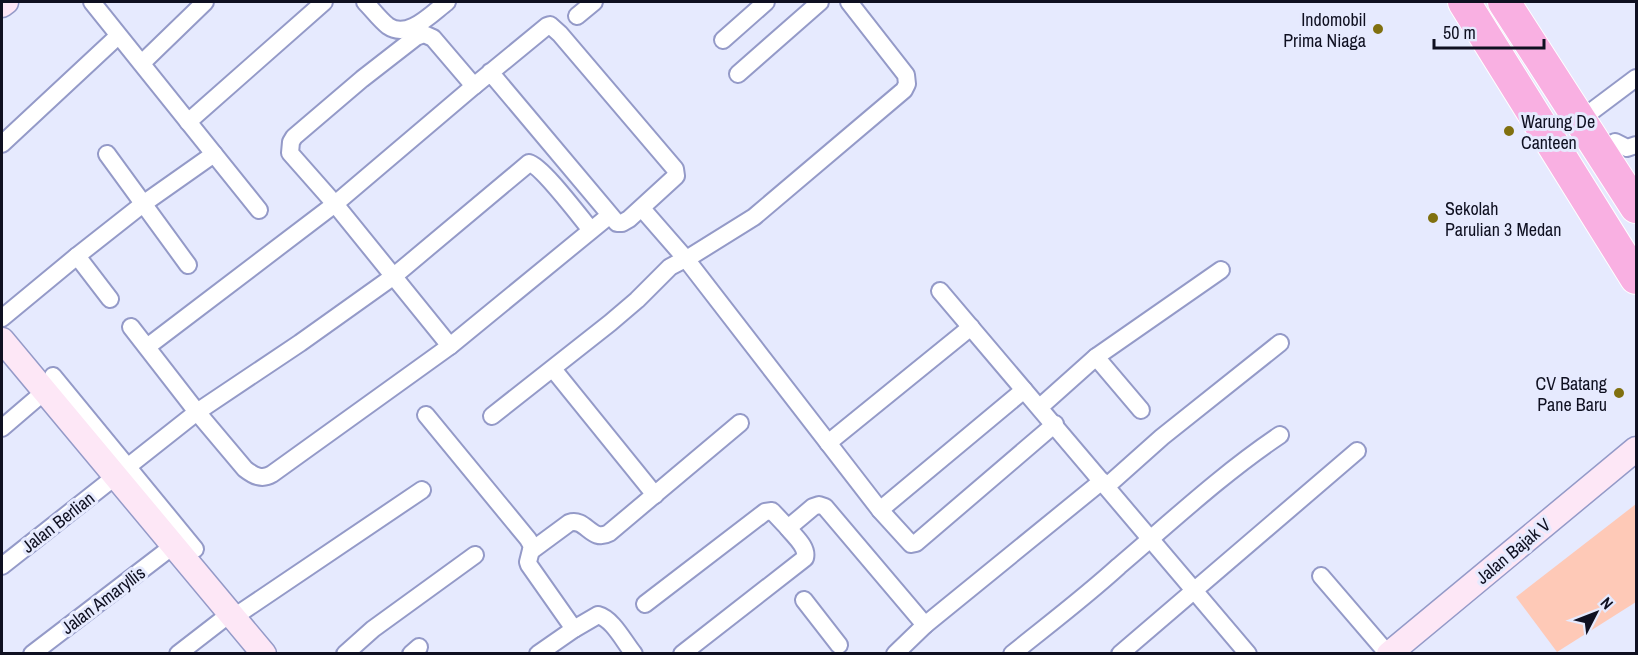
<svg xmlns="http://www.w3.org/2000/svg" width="1638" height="655" font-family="'Archivo Narrow',sans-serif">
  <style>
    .green { fill: #fec9b7 }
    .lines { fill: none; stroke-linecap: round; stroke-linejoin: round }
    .street-casing { stroke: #949ac8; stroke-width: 20 }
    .secondary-casing { stroke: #949ac8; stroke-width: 27 }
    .highway-casing { stroke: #fff; stroke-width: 34 }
    .street { stroke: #fff; stroke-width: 16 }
    .secondary { stroke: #fde7f6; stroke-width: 24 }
    .highway { stroke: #f9b0e2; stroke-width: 32 }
    .poi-dot { fill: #80700f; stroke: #e6eafe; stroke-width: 2 }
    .labels { text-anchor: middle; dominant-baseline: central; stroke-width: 6; stroke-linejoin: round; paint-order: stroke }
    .poi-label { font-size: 18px; fill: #0f1021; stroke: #e6eafe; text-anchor: end }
    .street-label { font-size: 18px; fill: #0f1021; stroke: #e6eafe }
  </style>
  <rect width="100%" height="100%" fill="#e6eafe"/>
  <!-- green -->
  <polygon class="green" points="1636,504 1636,602 1557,652 1516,597"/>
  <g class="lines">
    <defs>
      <g id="street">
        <polyline points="92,2 214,154 143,204 77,256 110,299"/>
        <path d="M 365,2 C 372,9 380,20 388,26 C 408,40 432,13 447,2"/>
        <polyline points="577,16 594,2"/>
        <polyline points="723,40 766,2"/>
        <polyline points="142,63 205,2"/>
        <polyline points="490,72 617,223 622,223 629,219 676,176 675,169 560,34 550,25 547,26 474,86 433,38 424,34 416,37 362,79 294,137 291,142 290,153 335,204 450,346 610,215"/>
        <polyline points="738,74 820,2"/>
        <polyline points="1580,120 1636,78"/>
        <polyline points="188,122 324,2"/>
        <polyline points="2,144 118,36"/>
        <polyline points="1601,151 1615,142 1627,148 1636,145"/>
        <polyline points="107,154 188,265"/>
        <polyline points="214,154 259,210"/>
        <polyline points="645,212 686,259 880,510 911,544 916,543 1055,424"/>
        <polyline points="940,291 1248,654"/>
        <polyline points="2,318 77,256"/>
        <path d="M 131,327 L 197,412 L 245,469 C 254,476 262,480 272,474 L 450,346"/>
        <polyline points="147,347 335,204 474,86"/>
        <polyline points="1096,357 1141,410"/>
        <polyline points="553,369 655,495"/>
        <polyline points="53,376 195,549"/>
        <polyline points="1040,407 1096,357 1221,270"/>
        <polyline points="426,415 528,539 532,546 528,562 529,565 574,629"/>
        <polyline points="492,416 610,323 637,300 670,267 693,255 754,217 904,90 907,84 906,75 849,2"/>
        <polyline points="2,428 44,392"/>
        <polyline points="828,443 971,327"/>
        <polyline points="1107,486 1162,437 1280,343"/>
        <polyline points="880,510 1024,390"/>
        <path d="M 531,551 L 569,523 C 586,517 591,543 609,533 L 740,423"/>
        <path d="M 2,566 L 197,412 L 300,343 L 394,276 L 529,163 C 542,166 580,217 591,230"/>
        <polyline points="1321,576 1388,654"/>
        <polyline points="804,600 839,645"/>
        <polyline points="645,604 765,512 772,511 788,528 813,507 819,505 825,507 925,625"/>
        <polyline points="234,617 422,490"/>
        <polyline points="32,654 173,546"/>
        <polyline points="178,654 231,613"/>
        <polyline points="345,654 373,629 475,555"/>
        <polyline points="411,654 419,647"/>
        <path d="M 538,654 L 574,629 L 598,615 C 613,619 624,642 634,654"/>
        <path d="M 682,654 L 805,558 C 808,547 795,537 788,528"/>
        <polyline points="895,654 925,625 1102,481"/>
        <path d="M 1012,654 C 1048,625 1085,597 1119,566 C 1172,521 1222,474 1280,435"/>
        <polyline points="1120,654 1357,451"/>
      </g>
      <g id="secondary">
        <polyline points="2,5 6,2"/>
        <polyline points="2,340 264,654"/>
        <polyline points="1389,654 1636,449"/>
      </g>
      <g id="highway">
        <polyline points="1464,2 1636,278"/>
        <polyline points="1504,2 1636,207"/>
      </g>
    </defs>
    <!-- street casing -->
    <use href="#street" class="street-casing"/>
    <!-- secondary casing -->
    <use href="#secondary" class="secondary-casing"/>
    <!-- highway casing -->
    <use href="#highway" class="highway-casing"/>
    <!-- street -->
    <use href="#street" class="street"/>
    <!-- secondary -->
    <use href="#secondary" class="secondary"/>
    <!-- highway -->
    <use href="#highway" class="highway"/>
  </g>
  <!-- markers -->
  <g class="poi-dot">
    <circle cx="1378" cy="29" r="6"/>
    <circle cx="1509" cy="131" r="6"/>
    <circle cx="1433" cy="218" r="6"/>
    <circle cx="1619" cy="393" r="6"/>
  </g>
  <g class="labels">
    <!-- poi labels -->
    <g class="poi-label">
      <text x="1366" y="19">Indomobil<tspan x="1366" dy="21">Prima Niaga</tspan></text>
      <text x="1521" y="121" text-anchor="start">Warung De<tspan x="1521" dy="21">Canteen</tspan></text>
      <text x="1445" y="208" text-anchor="start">Sekolah<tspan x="1445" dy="21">Parulian 3 Medan</tspan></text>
      <text x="1607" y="383">CV Batang<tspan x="1607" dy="21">Pane Baru</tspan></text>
    </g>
    <!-- street labels -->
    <g class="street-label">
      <text transform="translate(58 522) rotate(-38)">Jalan Berlian</text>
      <text transform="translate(1513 551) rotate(-40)">Jalan Bajak V</text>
      <text transform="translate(103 600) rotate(-37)">Jalan Amaryllis</text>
    </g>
  </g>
  <!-- border -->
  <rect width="1638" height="655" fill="none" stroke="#0f1021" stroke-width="6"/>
  <!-- north arrow -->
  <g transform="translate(1596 613) rotate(48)" stroke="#e6eafe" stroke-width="4.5" paint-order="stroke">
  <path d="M0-4.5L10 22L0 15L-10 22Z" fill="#0f1021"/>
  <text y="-9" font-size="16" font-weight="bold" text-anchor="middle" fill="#0f1021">N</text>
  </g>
  <!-- scale -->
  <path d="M1434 39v9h110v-9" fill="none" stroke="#0f1021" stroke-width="3"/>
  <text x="1443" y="39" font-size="18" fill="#0f1021" stroke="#e6eafe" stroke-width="4.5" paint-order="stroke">50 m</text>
</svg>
